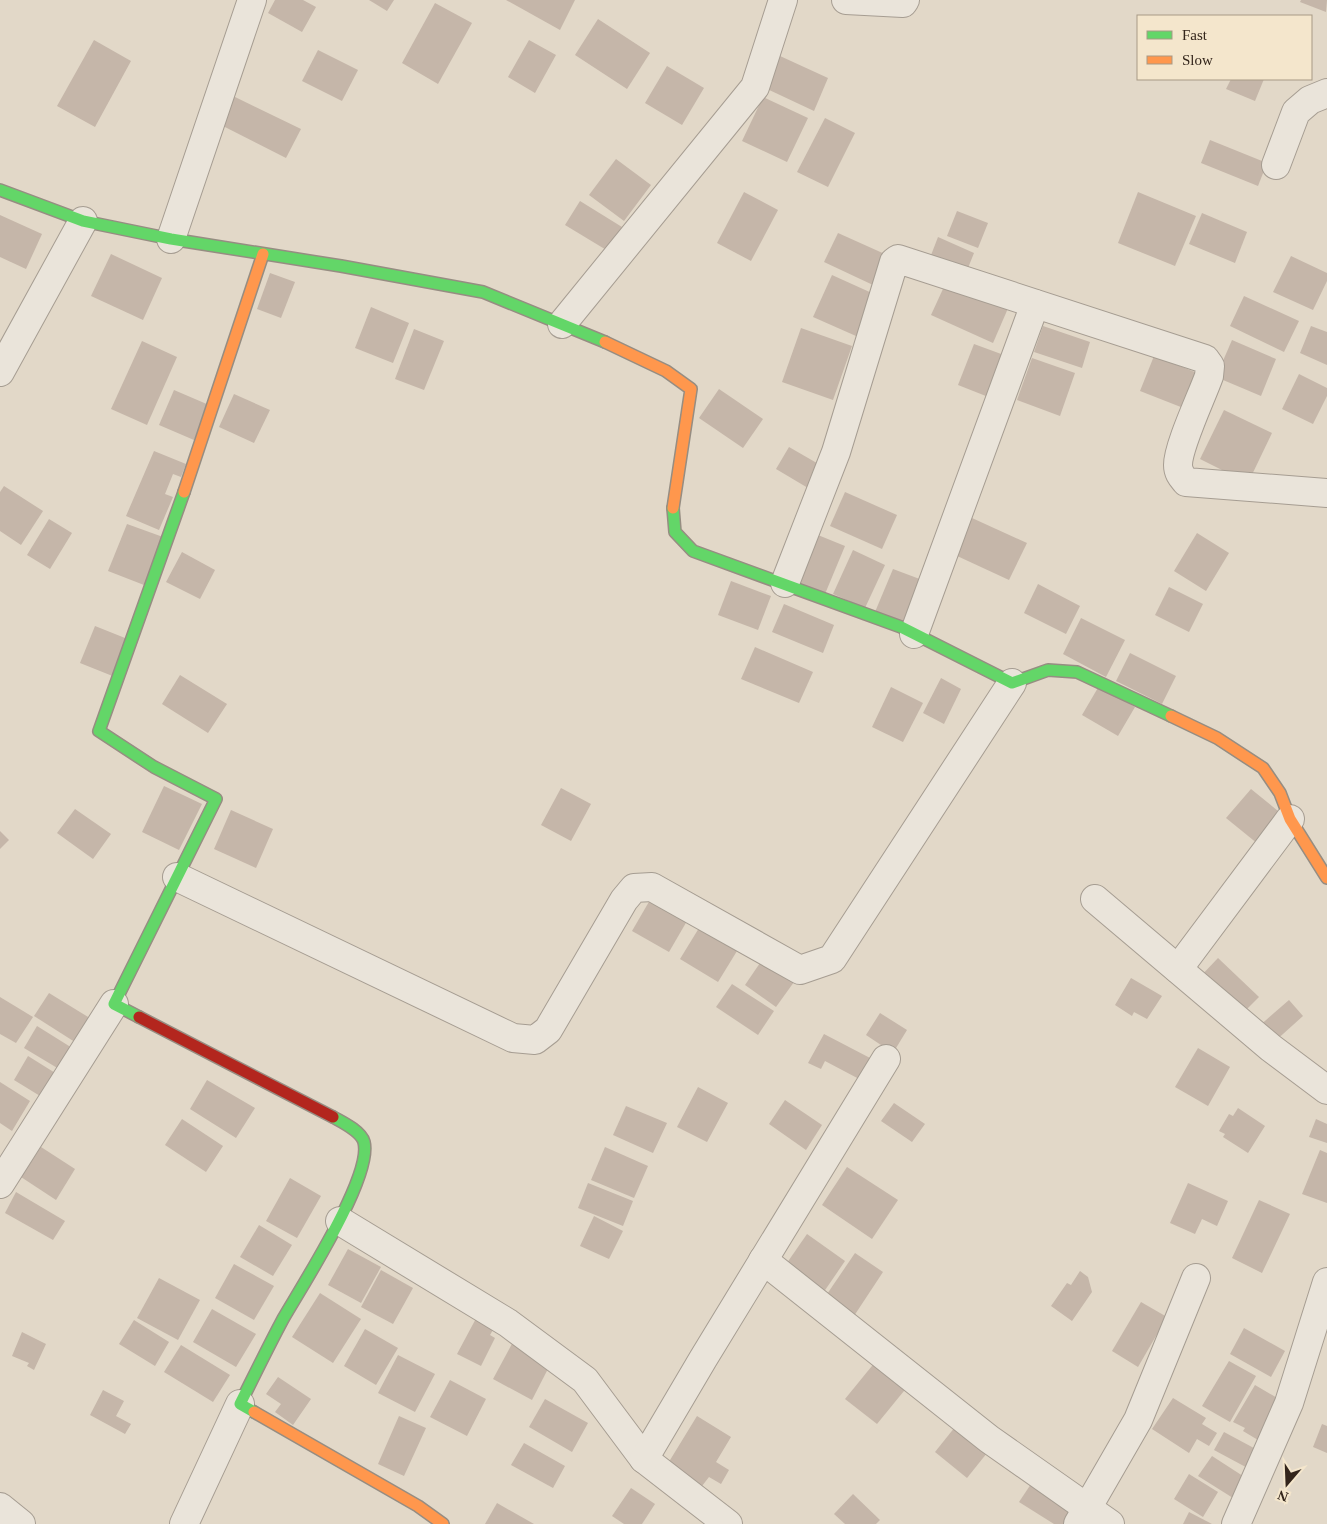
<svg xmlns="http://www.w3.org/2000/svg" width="1327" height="1524" font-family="'Times New Roman',serif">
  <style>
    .building { fill: #c5b6a9 }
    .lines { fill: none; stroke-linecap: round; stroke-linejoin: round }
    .street-casing { stroke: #a69d92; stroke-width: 30 }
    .fast-casing { stroke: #968d82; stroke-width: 14 }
    .slow-casing { stroke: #968d82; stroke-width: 14 }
    .jam-casing { stroke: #968d82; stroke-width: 14 }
    .street { stroke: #eae4da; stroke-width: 28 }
    .fast { stroke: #63d668; stroke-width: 11 }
    .slow { stroke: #ff974d; stroke-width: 11 }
    .jam { stroke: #b3261e; stroke-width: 11 }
  </style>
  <rect width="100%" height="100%" fill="#e2d8c8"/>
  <!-- building -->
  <g class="building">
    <polygon points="275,0 303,0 316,7 302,32 268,13"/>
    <polygon points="369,0 394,0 387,11"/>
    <polygon points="506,0 575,0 560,30"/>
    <polygon points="1301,0 1327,0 1326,12 1300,2"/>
    <polygon points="435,3 472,23 438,84 402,63"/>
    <polygon points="598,19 650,53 627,89 575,55"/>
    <polygon points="94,40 131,61 95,127 57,106"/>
    <polygon points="529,40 556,55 535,93 508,77"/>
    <polygon points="318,50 358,70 342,101 302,81"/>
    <polygon points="780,56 828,78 814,111 765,88"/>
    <polygon points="667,66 704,88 682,125 645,103"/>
    <polygon points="1231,79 1264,79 1255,101 1226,89"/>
    <polygon points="233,96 301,129 286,158 219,124"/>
    <polygon points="763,97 808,118 787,162 742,141"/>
    <polygon points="825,118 855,133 828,187 797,172"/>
    <polygon points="1210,140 1267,163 1258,186 1201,163"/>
    <polygon points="616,159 651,185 624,221 589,195"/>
    <polygon points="744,192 778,210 751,261 717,243"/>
    <polygon points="1138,192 1196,216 1175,266 1118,243"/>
    <polygon points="580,201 622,227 608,251 565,225"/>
    <polygon points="957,211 988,223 978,248 947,236"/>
    <polygon points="1202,213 1247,232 1235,263 1189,244"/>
    <polygon points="0,215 42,234 26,269 0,257"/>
    <polygon points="838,233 887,255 873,285 824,262"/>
    <polygon points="938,237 974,253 964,278 928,263"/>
    <polygon points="111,254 162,278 143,320 91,296"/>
    <polygon points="1291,256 1327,273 1327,281 1313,310 1273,292"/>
    <polygon points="270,273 295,282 281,318 257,309"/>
    <polygon points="832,275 874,294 856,336 813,317"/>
    <polygon points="948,278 1009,306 993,343 931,315"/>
    <polygon points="1244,296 1299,321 1284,352 1230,326"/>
    <polygon points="371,307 409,323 393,363 355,348"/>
    <polygon points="1043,326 1090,342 1082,368 1034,352"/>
    <polygon points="1311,326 1327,332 1327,365 1300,353"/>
    <polygon points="801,328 852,346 833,400 782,382"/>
    <polygon points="414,329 444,341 424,390 395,379"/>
    <polygon points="1232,340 1276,359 1261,396 1216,377"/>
    <polygon points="142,341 177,357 147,425 111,409"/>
    <polygon points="974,344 1012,358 996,400 958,385"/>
    <polygon points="1154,356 1205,376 1191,411 1140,391"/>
    <polygon points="1032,358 1075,373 1060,416 1017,400"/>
    <polygon points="1299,374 1327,388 1327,396 1313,424 1282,409"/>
    <polygon points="719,389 763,419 743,448 699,418"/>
    <polygon points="174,390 209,405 194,440 159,425"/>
    <polygon points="234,394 270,410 254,443 219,427"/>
    <polygon points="1224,410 1272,433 1248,483 1200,459"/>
    <polygon points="789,447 822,466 808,488 776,469"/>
    <polygon points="154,451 186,464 181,477 173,474 165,494 173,497 159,530 126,516"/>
    <polygon points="4,486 43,511 21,545 0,531 0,492"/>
    <polygon points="845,492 897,515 882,549 830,526"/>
    <polygon points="972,518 1027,543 1009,580 955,555"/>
    <polygon points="49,519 72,533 50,569 27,555"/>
    <polygon points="127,524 163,537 144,585 108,571"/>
    <polygon points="813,533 845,546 825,594 793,581"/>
    <polygon points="1197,533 1229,553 1206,591 1174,571"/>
    <polygon points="853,550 885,565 865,608 833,594"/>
    <polygon points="182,552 215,570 200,599 166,582"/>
    <polygon points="893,569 925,581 907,626 875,612"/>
    <polygon points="731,581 771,596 758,630 718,615"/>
    <polygon points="1038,584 1080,606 1066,634 1024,613"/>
    <polygon points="1169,587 1203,604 1189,632 1155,615"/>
    <polygon points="784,604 834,625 823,653 772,632"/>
    <polygon points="1081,618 1125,640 1106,677 1063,654"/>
    <polygon points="95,626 130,640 115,677 80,663"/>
    <polygon points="755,647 813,672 799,703 741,679"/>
    <polygon points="1130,653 1176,676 1162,704 1116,681"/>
    <polygon points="180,675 227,704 208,733 162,704"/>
    <polygon points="941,678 961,689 944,724 923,713"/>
    <polygon points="1099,686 1135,707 1118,736 1082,715"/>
    <polygon points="891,687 923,703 903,742 872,727"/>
    <polygon points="164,786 202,804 179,850 142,832"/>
    <polygon points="561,788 591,804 571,841 541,825"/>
    <polygon points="1251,789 1283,815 1258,844 1226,818"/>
    <polygon points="75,809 111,834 93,859 57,833"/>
    <polygon points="231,810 273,829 256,868 214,849"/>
    <polygon points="0,831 9,840 0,849"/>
    <polygon points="650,900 687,921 669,952 632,931"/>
    <polygon points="699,928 737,951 718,982 680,959"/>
    <polygon points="1218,958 1259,997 1240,1016 1199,978"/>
    <polygon points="762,960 794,982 776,1007 745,985"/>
    <polygon points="1131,978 1162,996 1147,1019 1134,1012 1132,1016 1115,1005"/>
    <polygon points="732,984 774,1011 758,1035 716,1007"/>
    <polygon points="49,993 93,1020 78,1044 34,1016"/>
    <polygon points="0,997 33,1017 16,1043 0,1034"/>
    <polygon points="1289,1000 1303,1016 1273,1043 1258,1027"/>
    <polygon points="880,1013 907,1030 893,1053 866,1035"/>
    <polygon points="37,1026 77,1051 64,1072 24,1048"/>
    <polygon points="824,1034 872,1059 861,1080 825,1061 821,1069 808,1063"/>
    <polygon points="1198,1048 1230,1067 1208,1106 1175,1087"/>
    <polygon points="28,1056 60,1076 45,1099 14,1080"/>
    <polygon points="207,1080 255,1108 236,1138 190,1109"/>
    <polygon points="0,1082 30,1101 12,1131 0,1123"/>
    <polygon points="698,1087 728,1103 707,1142 677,1127"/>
    <polygon points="785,1100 822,1125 806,1150 769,1124"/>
    <polygon points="894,1103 925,1124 912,1142 881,1121"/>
    <polygon points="626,1106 667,1123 653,1153 613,1135"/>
    <polygon points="1238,1108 1265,1126 1248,1153 1223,1137 1225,1134 1219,1131 1229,1114 1233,1116"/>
    <polygon points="182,1119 223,1146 206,1172 165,1145"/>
    <polygon points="1316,1119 1327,1124 1327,1143 1309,1137"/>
    <polygon points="41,1147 75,1169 56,1200 21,1177"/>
    <polygon points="605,1147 648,1166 634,1198 591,1180"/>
    <polygon points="1320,1150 1327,1153 1327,1203 1302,1194"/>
    <polygon points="847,1167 898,1200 872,1239 822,1205"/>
    <polygon points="290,1178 321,1196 297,1238 266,1221"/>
    <polygon points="588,1183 633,1201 623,1226 578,1208"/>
    <polygon points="1188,1183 1228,1201 1217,1226 1202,1219 1195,1234 1170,1223"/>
    <polygon points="16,1192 65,1221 53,1240 5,1213"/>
    <polygon points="1259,1200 1290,1214 1262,1273 1232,1258"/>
    <polygon points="594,1216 623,1231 609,1259 580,1246"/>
    <polygon points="259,1225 292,1245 273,1276 240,1257"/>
    <polygon points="807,1234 845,1261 819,1299 780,1273"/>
    <polygon points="348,1249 381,1267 361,1303 328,1285"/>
    <polygon points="855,1253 883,1272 852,1319 823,1300"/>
    <polygon points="234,1264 274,1286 254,1320 215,1298"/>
    <polygon points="381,1270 413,1288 393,1324 361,1307"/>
    <polygon points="1080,1271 1088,1277 1092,1292 1072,1321 1051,1306 1067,1283 1071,1285"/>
    <polygon points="159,1278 200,1300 178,1340 137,1318"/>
    <polygon points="320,1293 361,1319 333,1363 292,1337"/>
    <polygon points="1141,1302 1167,1317 1138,1367 1112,1351"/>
    <polygon points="212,1309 256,1334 236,1367 193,1342"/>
    <polygon points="480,1311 498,1321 490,1335 495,1338 481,1366 457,1354"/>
    <polygon points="134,1320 169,1342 155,1366 119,1344"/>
    <polygon points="1244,1328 1285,1351 1271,1377 1230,1354"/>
    <polygon points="365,1329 398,1348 376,1385 344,1366"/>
    <polygon points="22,1332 46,1344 34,1370 27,1366 29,1363 12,1356"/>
    <polygon points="514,1340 552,1361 532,1400 493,1379"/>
    <polygon points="181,1345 230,1375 213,1402 164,1372"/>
    <polygon points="398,1355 435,1374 415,1412 378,1393"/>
    <polygon points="876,1361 908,1386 877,1424 845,1399"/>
    <polygon points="1229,1361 1256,1376 1230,1422 1202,1406"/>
    <polygon points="278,1377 311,1399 293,1425 275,1412 281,1404 266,1394"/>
    <polygon points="450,1380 486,1399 467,1436 430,1417"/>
    <polygon points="1255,1385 1279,1399 1263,1443 1243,1431 1245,1428 1233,1422"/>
    <polygon points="103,1390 124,1401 116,1416 131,1424 125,1434 90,1415"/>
    <polygon points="1173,1398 1206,1418 1202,1424 1217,1433 1209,1446 1197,1439 1189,1453 1152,1429"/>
    <polygon points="545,1399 588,1423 572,1452 529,1427"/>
    <polygon points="399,1416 426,1428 404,1476 378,1464"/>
    <polygon points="697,1416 731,1437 716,1462 729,1470 721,1484 709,1477 702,1486 667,1465"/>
    <polygon points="1322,1424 1327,1426 1327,1453 1313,1447"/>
    <polygon points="955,1427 987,1453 967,1478 935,1452"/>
    <polygon points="1224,1432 1265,1454 1255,1472 1214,1450"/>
    <polygon points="524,1443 565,1466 553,1488 511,1465"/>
    <polygon points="1212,1456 1246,1478 1233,1498 1198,1476"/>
    <polygon points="1189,1474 1218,1492 1203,1517 1174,1499"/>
    <polygon points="1035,1478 1081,1507 1070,1524 1054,1524 1019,1502"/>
    <polygon points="631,1488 655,1504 642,1524 624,1524 612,1516"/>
    <polygon points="853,1494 880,1520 876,1524 845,1524 834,1514"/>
    <polygon points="497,1503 534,1524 485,1524"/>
    <polygon points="1189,1512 1212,1524 1183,1524"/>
  </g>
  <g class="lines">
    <defs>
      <g id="street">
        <polyline points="846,0 903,3 905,0"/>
        <polyline points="1276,165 1296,112 1310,100 1327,93"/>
        <polyline points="171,239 252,0"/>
        <polyline points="562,324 755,87 783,0"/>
        <polyline points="0,372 83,221"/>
        <path d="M 785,583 L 836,452 L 894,262 L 898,259 L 1205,359 L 1210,366 L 1209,376 C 1202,396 1178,446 1178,465 C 1178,473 1182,477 1186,482 L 1327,493"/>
        <polyline points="914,634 1035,304"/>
        <polyline points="177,877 513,1038 535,1040 548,1030 624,900 634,888 652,887 800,970 832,959 1012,683"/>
        <polyline points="1095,899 1271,1048 1327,1090"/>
        <polyline points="1178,969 1290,819"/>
        <polyline points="0,1184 114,1004"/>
        <polyline points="340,1221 508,1323 585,1380 644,1459 728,1524"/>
        <polyline points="763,1260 989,1439 1110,1524"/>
        <polyline points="644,1459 703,1359 886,1059"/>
        <polyline points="0,1507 21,1524"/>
        <polyline points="184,1524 240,1404"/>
        <polyline points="1078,1524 1138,1420 1196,1278"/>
        <polyline points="1236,1524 1289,1403 1327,1282"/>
      </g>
      <g id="fast">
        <polyline points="0,190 83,221 171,239 341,266 483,292 605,342"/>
        <polyline points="673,508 675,532 693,551 901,627 1012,683 1048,670 1077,672 1171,716"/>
        <polyline points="139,1017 114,1004 216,799 154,767 99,731 184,492"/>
        <path d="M 254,1412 L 240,1404 C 254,1376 268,1347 283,1319 C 302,1286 373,1176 364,1142 C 361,1131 342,1122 333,1117"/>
      </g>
      <g id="slow">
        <polyline points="605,342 666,371 691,389 673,508"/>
        <polyline points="184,492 263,254"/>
        <polyline points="1171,716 1217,738 1263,768 1280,793 1290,819 1327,878"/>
        <polyline points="254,1412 418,1506 443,1524"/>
      </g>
      <polyline id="jam" points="139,1017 333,1117"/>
    </defs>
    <!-- street casing -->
    <use href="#street" class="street-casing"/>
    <!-- fast casing -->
    <use href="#fast" class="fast-casing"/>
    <!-- slow casing -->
    <use href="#slow" class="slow-casing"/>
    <!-- jam casing -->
    <use href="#jam" class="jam-casing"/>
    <!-- street -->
    <use href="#street" class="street"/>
    <!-- fast -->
    <use href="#fast" class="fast"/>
    <!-- slow -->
    <use href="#slow" class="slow"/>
    <!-- jam -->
    <use href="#jam" class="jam"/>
  </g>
  <!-- legend -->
  <rect x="1137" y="15" width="175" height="65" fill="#f4e6cc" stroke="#a79985"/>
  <rect x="1147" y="31" width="25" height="8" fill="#63d668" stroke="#a79985"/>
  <text x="1182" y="40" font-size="15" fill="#33251b">Fast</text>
  <rect x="1147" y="56" width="25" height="8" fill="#ff974d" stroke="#a79985"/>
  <text x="1182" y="65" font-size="15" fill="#33251b">Slow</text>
  <!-- north arrow -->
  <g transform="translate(1287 1484) rotate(199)" stroke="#f4e6cc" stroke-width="4" paint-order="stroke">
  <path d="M0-4L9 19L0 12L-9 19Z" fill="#33251b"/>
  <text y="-8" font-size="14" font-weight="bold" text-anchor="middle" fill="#33251b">N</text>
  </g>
</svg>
